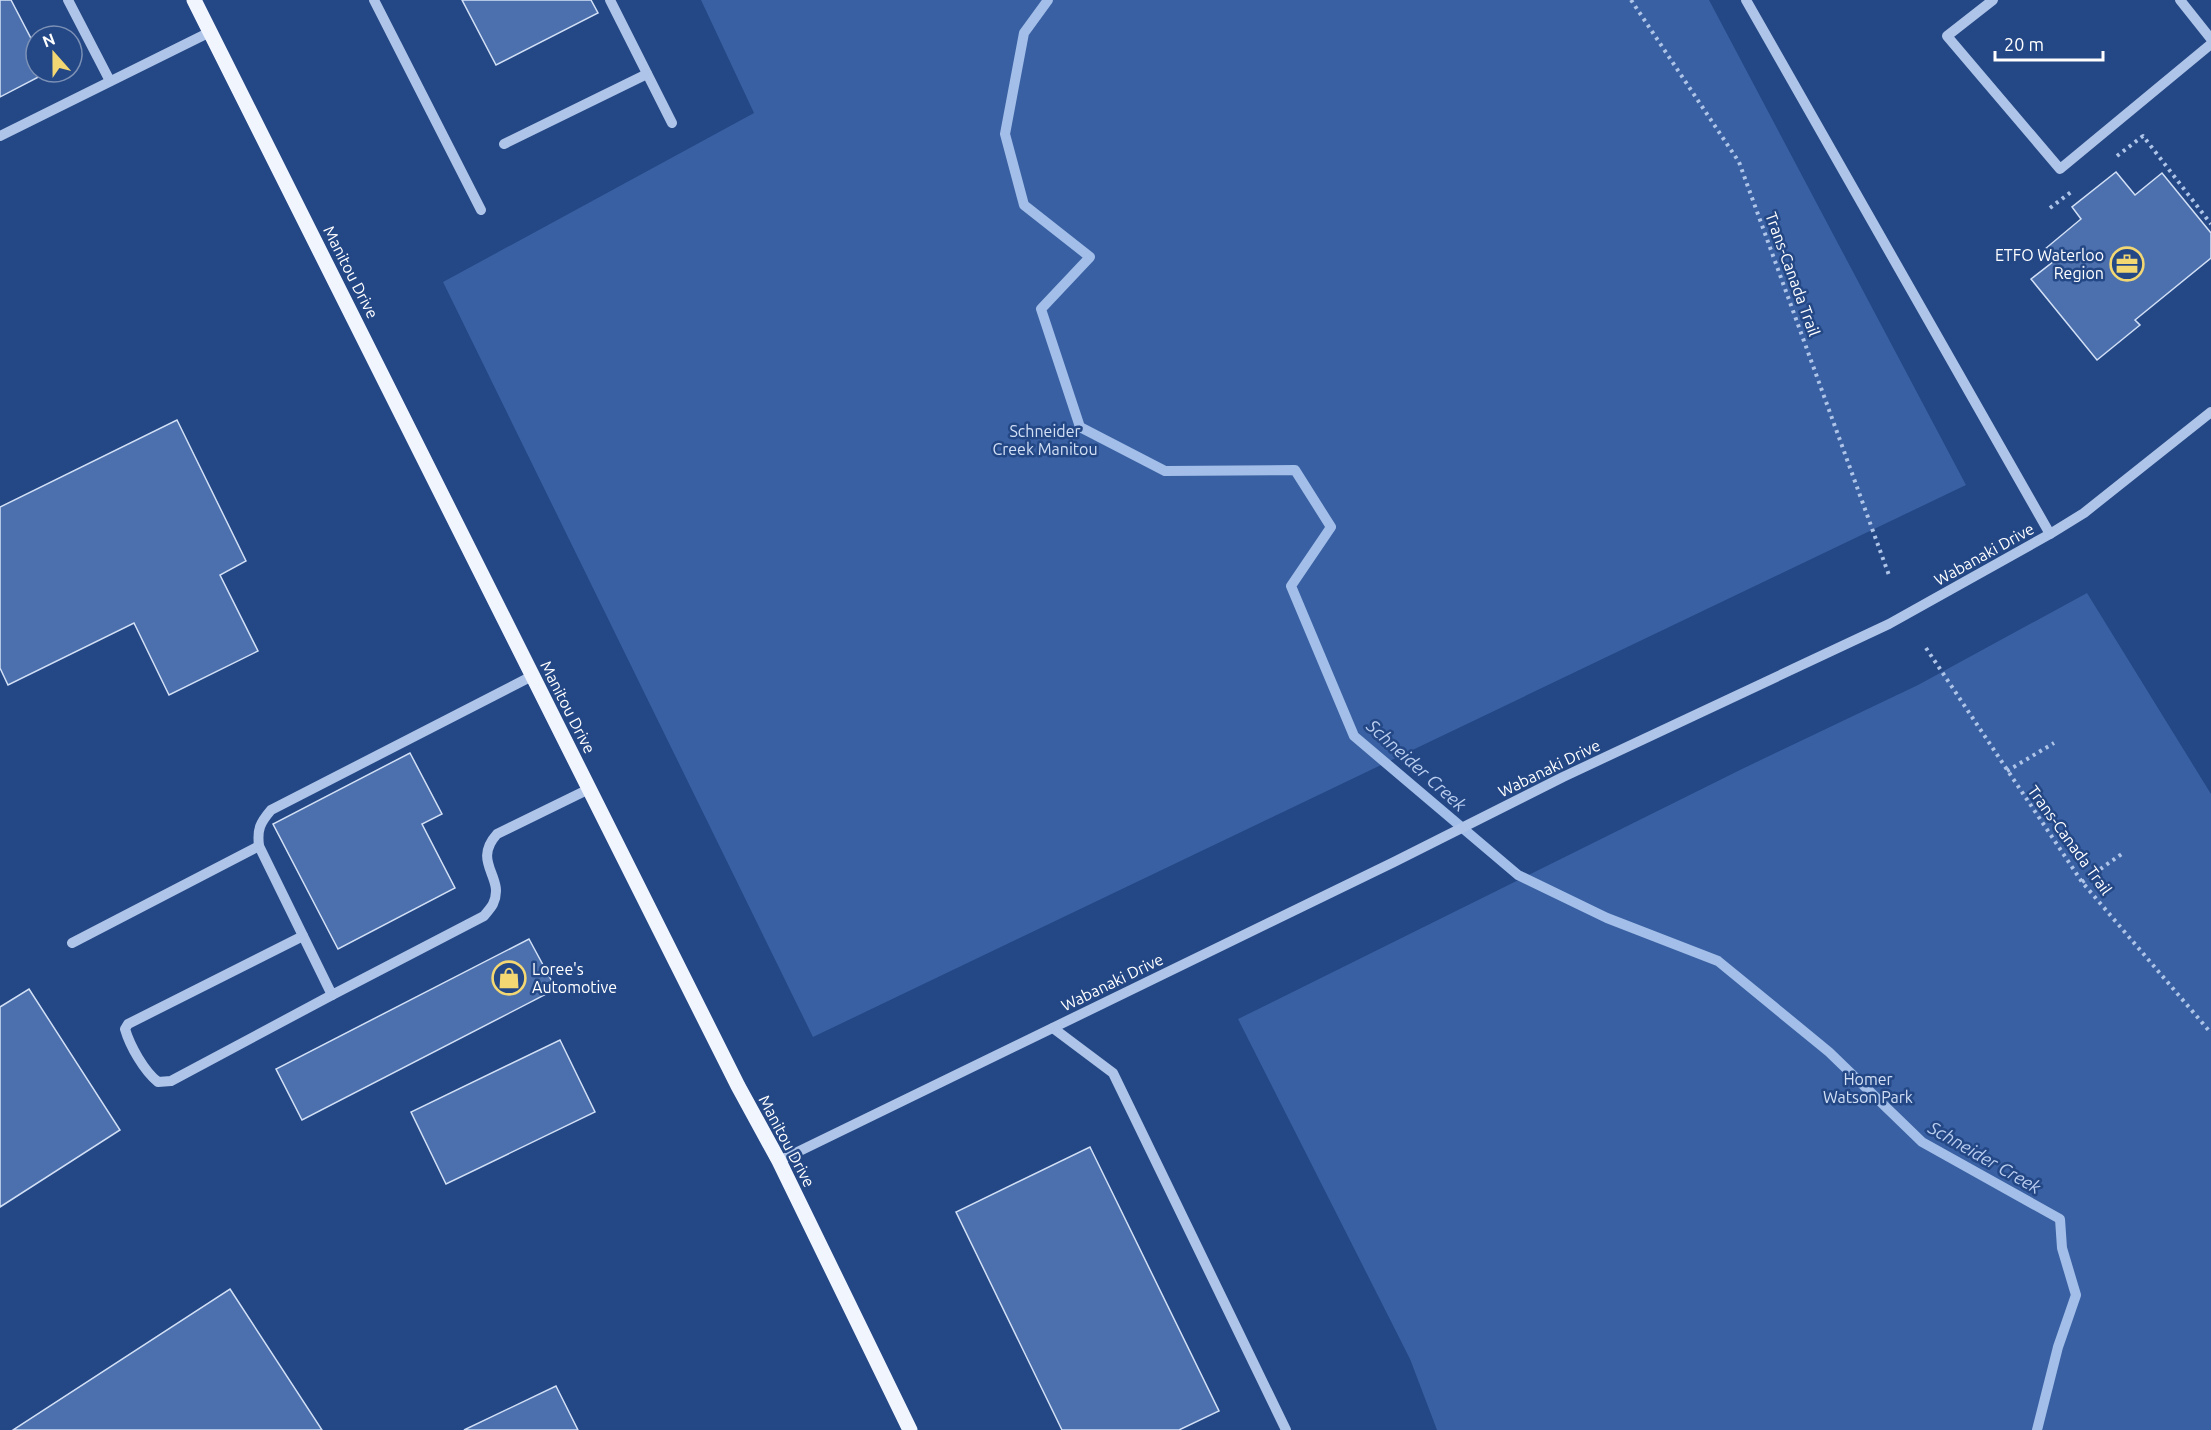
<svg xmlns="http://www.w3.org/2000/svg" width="2211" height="1430" font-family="Ubuntu,sans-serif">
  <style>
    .green { fill: #3960a2 }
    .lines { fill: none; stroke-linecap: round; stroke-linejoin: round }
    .stream { stroke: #a2bee9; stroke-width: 10 }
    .building { fill: #4c70ad; stroke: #d2e0f6; stroke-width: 1.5 }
    .path { stroke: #aec4e8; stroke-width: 4; stroke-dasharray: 3 4.5; stroke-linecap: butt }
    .minor { stroke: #aec4e8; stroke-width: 10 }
    .major { stroke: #f1f5fe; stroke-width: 15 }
    .labels { text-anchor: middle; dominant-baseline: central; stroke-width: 5; stroke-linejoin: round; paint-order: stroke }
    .poi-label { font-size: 16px; fill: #fff; stroke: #244785; text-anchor: end }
    .street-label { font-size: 16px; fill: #fff; stroke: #244785 }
    .park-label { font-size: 16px; fill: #d2e0f6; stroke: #244785 }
    .water-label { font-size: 18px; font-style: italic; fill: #bacef0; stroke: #244785 }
  </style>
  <rect width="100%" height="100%" fill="#244785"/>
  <!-- green -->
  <g class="green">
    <polygon points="701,0 1709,0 1966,485 813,1037 443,282 754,113"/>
    <polygon points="2087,593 2211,794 2211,1430 1437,1430 1410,1359 1238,1019 1744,768 1918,685"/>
  </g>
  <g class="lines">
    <!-- stream -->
    <polyline class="stream" points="1048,0 1024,33 1005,134 1024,205 1090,257 1041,309 1080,427 1165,471 1295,470 1331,527 1291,586 1354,736 1518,875 1607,918 1718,961 1829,1052 1922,1142 2060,1219 2062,1248 2076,1295 2058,1347 2037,1430"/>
  </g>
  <!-- building -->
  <g class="building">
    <polygon points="0,0 11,0 36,48 36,72 48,72 0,97"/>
    <polygon points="462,0 591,0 598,13 496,65"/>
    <polygon points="2116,172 2135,195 2162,173 2211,233 2211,258 2135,320 2140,325 2097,360 2031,279 2054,261 2045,249 2081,219 2072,207"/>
    <polygon points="177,420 246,561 220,575 258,651 169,695 134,623 8,685 0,668 0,507"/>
    <polygon points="410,753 442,814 422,824 455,888 338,949 273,824"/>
    <polygon points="529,939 556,989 302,1120 276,1069"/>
    <polygon points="29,989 120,1130 0,1207 0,1007"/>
    <polygon points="560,1040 595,1112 446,1184 411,1112"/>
    <polygon points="1090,1147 1219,1411 1179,1430 1062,1430 956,1212"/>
    <polygon points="230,1289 322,1430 13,1430"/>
    <polygon points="556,1386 578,1430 464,1430"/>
  </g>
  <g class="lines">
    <!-- path -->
    <g class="path">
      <polyline points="1631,0 1739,162 1890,578"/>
      <polyline points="2117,156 2143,136 2211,224"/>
      <polyline points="2050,208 2071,192"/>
      <polyline points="1926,648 2082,882 2211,1033"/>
      <polyline points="2007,771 2054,743"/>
      <polyline points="2082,882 2123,853"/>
    </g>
    <!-- minor -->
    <g class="minor">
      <polyline points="68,0 110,81"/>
      <polyline points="374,0 481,210"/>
      <polyline points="610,0 672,123"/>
      <polyline points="1746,0 2050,534"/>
      <polyline points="1993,0 1947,36 2060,169 2211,44"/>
      <polyline points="2180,0 2211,39"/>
      <polyline points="0,136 210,32"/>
      <polyline points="504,144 647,74"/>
      <path d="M 532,676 L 271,810 C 260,823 257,829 259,846 L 332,995 L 484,916 C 487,912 491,908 493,904 C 506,877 471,863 497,834 L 589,789"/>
      <path d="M 303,936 L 128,1024 L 125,1029 C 130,1046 144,1071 158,1082 L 171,1081 L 332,995"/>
      <polyline points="72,943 259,846"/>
      <polyline points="1053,1028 1113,1073 1286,1430"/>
      <polyline points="779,1161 1394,862 1563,777 1889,624 2050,534 2084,513 2211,412"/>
    </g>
    <!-- major -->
    <polyline class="major" points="194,0 738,1086 779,1161 910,1430"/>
  </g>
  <!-- icons -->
  <defs>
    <symbol id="office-ring" viewBox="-11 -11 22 22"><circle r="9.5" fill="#244785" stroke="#f3d772" stroke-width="1.5"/><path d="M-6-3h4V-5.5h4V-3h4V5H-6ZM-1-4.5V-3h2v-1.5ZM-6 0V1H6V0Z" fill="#f3d772"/></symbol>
    <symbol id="shop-ring" viewBox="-11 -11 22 22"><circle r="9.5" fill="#244785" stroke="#f3d772" stroke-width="1.5"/><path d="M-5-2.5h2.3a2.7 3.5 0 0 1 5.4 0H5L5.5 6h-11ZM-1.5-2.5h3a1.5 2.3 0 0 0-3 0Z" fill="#f3d772"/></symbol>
  </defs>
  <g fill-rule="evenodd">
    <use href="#office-ring" x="2108" y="245" width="38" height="38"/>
    <use href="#shop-ring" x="490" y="959" width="38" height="38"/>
  </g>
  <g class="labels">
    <!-- poi labels -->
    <g class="poi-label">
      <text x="2104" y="255">ETFO Waterloo<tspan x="2104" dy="18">Region</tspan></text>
      <text x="532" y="969" text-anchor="start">Loree's<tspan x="532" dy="18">Automotive</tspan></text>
    </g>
    <!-- street labels -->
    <g class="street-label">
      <text transform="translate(351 272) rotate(63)">Manitou Drive</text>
      <text transform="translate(1793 274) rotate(70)">Trans-Canada Trail</text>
      <text transform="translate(1984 554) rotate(-29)">Wabanaki Drive</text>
      <text transform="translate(568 707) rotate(63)">Manitou Drive</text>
      <text transform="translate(1549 768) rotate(-26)">Wabanaki Drive</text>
      <text transform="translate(2070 840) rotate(54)">Trans-Canada Trail</text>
      <text transform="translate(1112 982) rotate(-26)">Wabanaki Drive</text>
      <text transform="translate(787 1141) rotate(62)">Manitou Drive</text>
    </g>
    <!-- park labels -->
    <g class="park-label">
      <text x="1045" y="431">Schneider<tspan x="1045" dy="18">Creek Manitou</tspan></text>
      <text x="1868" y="1079">Homer<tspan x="1868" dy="18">Watson Park</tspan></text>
    </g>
    <!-- water labels -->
    <g class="water-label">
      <text transform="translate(1417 765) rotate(42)">Schneider Creek</text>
      <text transform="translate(1985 1157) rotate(30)">Schneider Creek</text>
    </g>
  </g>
  <!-- north arrow -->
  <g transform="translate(54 54) rotate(339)"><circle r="28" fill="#244785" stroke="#7c91b6" stroke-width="1.5"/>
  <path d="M0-4.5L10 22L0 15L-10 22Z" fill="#f3d772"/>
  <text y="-9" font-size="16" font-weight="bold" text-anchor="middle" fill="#ffffff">N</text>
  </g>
  <!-- scale -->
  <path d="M1995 51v9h108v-9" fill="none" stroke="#ffffff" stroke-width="3"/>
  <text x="2004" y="51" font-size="18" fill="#ffffff" stroke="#244785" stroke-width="4.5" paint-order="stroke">20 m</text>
</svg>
